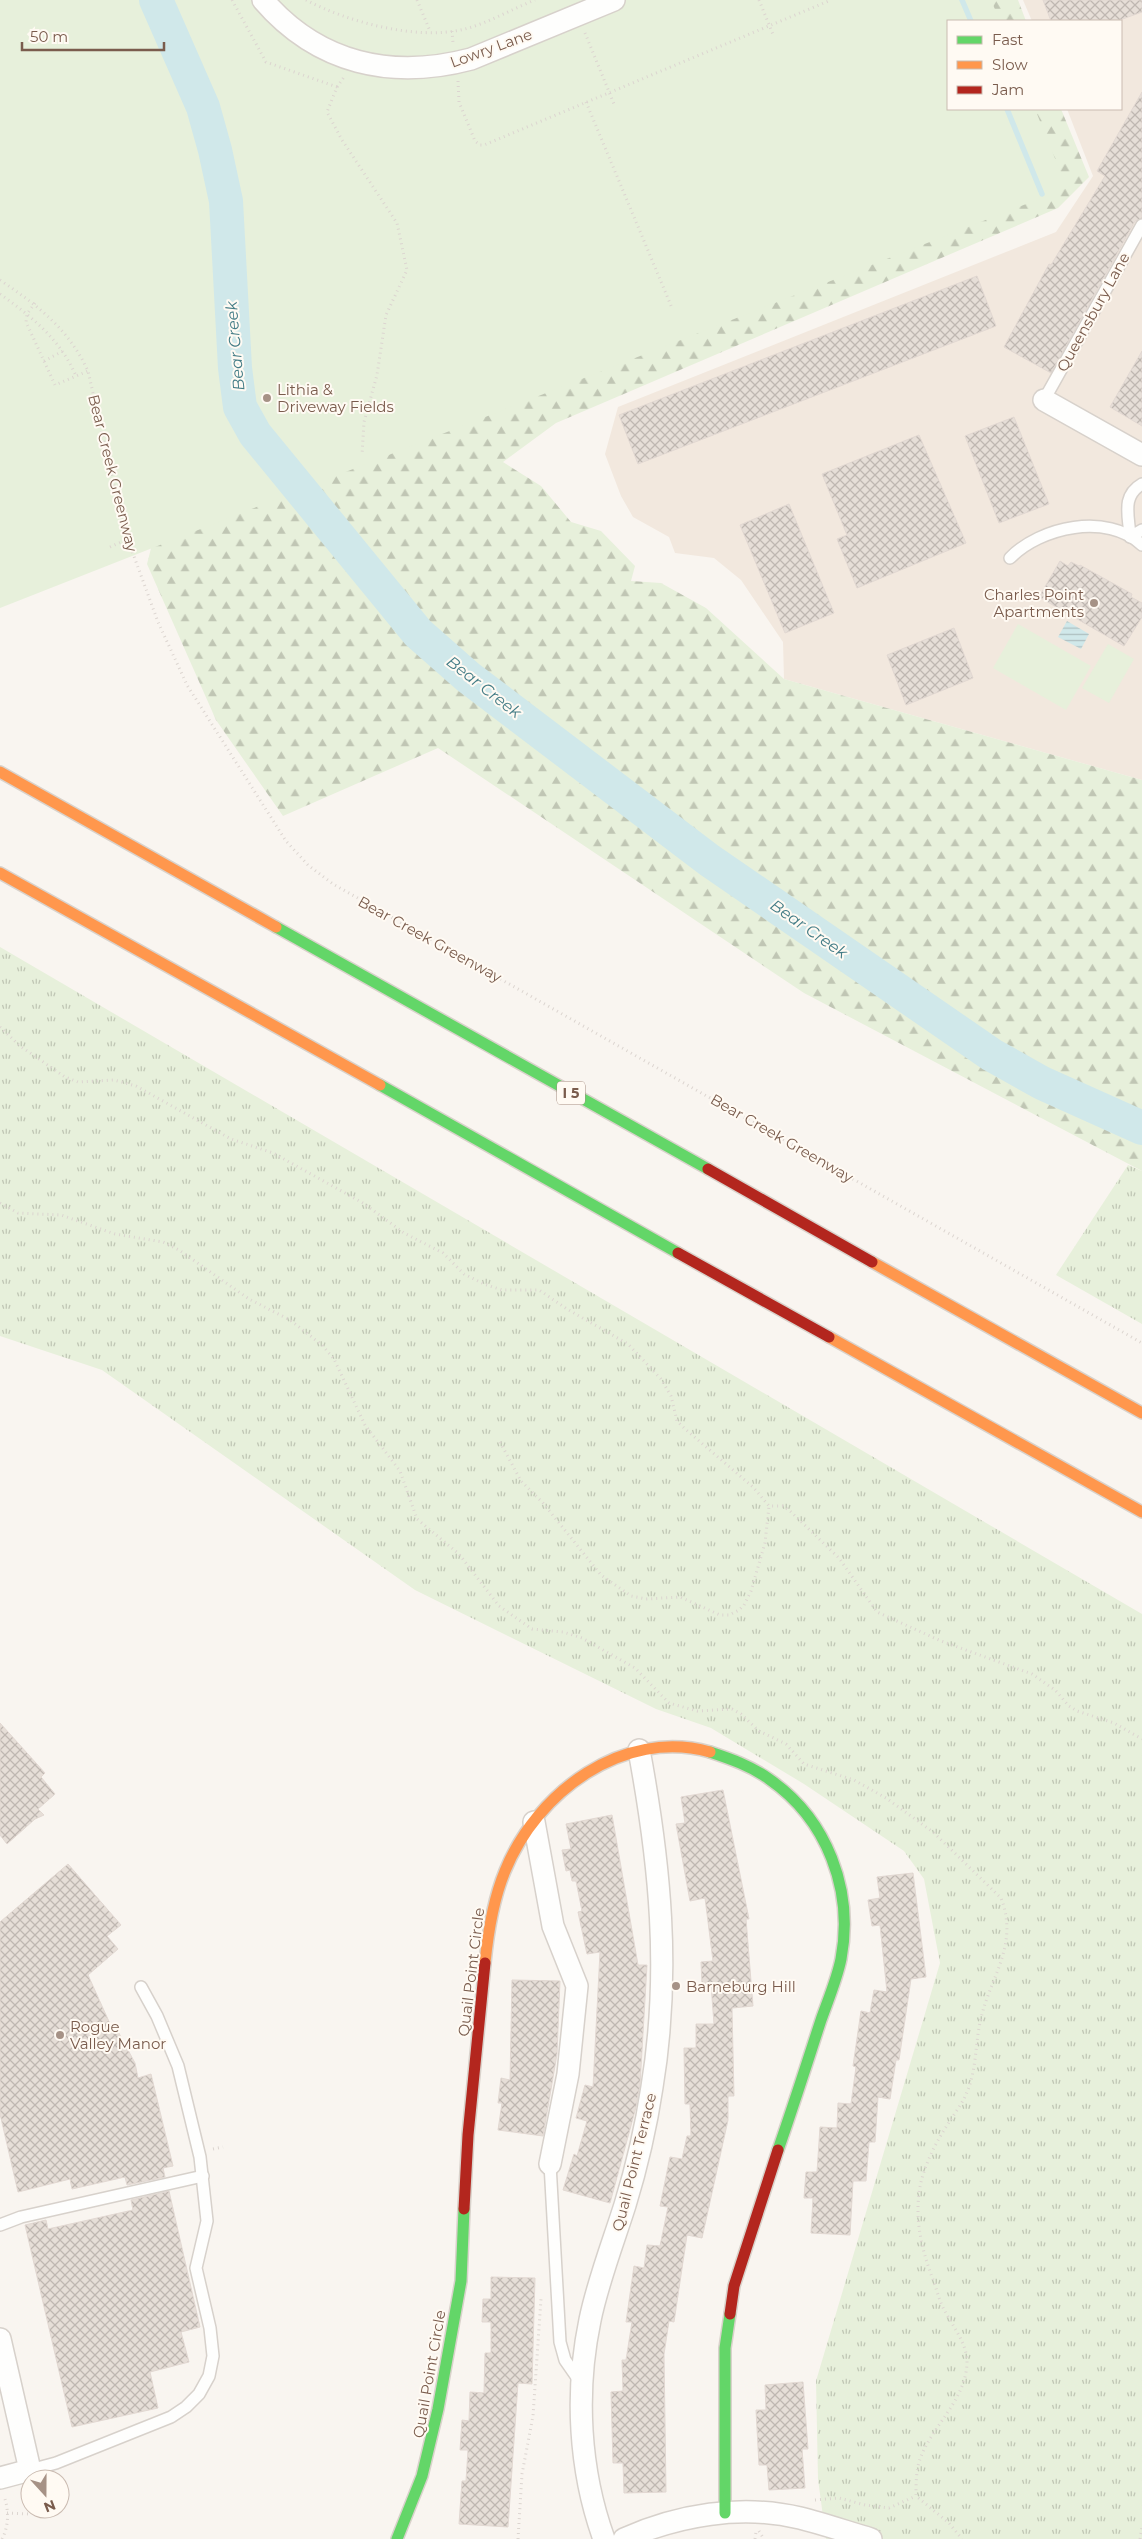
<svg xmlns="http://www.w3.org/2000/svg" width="1142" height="2539" font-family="Montserrat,sans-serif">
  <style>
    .residential { fill: #f2e8de }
    .grass { fill: url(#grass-tufts) }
    .forest { fill: url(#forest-firs) }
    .park { fill: #e7f0db }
    .water { fill: url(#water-rules) }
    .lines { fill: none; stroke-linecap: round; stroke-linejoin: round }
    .stream { stroke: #d0e8ea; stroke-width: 5.5 }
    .river { stroke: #d0e8ea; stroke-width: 34 }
    .building { fill: url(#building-cross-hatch); stroke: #e2d8d2 }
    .lane-casing { stroke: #d7d1cb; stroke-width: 14 }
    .street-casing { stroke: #d7d1cb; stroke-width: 24 }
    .fast-casing { stroke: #d9d2cb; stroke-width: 14 }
    .slow-casing { stroke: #d9d2cb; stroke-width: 14 }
    .jam-casing { stroke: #d9d2cb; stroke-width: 14 }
    .path { stroke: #dcd5d0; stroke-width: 3; stroke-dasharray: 1 4; stroke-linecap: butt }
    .lane { stroke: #fefefd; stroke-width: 11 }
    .street { stroke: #fefefd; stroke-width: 21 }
    .fast { stroke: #63d668; stroke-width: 11 }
    .slow { stroke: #ff974d; stroke-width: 11 }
    .jam { stroke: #b3261e; stroke-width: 11 }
    .poi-dot { fill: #a69286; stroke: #fffaf3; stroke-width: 2 }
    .labels { text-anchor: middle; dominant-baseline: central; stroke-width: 4; stroke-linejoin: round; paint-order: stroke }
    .shield { fill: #fffaf3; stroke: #a28b7f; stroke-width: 1 }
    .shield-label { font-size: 14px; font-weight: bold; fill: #7a5c4d }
    .street-label { font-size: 15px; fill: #7a5c4d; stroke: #fffaf3 }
    .poi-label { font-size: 15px; fill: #7a5c4d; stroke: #fffaf3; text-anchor: start }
    .water-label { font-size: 16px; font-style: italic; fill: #437c86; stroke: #fffaf3 }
  </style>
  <defs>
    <pattern id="grass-tufts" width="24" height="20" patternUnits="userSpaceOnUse" patternTransform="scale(1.25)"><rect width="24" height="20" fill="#e7f0db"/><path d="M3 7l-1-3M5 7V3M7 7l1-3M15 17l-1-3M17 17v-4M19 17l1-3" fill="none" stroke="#c0c6b4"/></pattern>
    <pattern id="forest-firs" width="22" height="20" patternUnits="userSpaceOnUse" patternTransform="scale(1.25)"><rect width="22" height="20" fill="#e7f0db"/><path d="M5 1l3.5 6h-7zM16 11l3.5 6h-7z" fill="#c0c6b4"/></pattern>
    <pattern id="water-rules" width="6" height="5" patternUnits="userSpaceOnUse" patternTransform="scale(1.25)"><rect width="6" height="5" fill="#d0e8ea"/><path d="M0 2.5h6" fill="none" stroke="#aebfc0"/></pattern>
    <pattern id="building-cross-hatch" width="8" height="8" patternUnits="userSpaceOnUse" patternTransform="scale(1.25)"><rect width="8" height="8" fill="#e6ded7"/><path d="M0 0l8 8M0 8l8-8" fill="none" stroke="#bfb7b1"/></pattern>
  </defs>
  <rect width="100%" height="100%" fill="#f9f5f0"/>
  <!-- residential -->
  <polygon class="residential" points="1023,0 1142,0 1142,780 784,679 783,642 741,580 714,558 675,553 669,537 633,517 621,496 605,454 618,407 1056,232 1093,176 1067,109 1121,109 1121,21 1032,21"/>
  <!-- grass -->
  <g class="grass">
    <polygon points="0,947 1142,1614 1142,2539 826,2539 818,2479 816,2381 940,1963 924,1879 904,1851 804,1784 711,1728 656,1709 415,1590 102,1370 0,1336"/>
    <polygon points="1128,1165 1142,1171 1142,1324 1056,1275"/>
  </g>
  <!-- forest -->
  <g class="forest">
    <polygon points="0,0 412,109 1061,109 1089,177 1058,208 556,423 503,462 541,486 571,522 601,531 635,566 631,581 661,583 706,608 784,679 1142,780 1142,1171 804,993 438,748 283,816 216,720 147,564 161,509"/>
    <polygon points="933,0 1018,0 1026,21 948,21"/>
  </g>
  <!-- park -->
  <g class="park">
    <polygon points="0,0 991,0 1000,21 948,21 948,109 1035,109 1067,188 0,608"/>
    <polygon points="1018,624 1091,666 1066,710 993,668"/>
    <polygon points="1108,644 1134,659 1109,703 1082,688"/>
  </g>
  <!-- water -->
  <polygon class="water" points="1067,621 1089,634 1081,649 1058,637"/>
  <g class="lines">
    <!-- stream -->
    <g class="stream">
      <polyline points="962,0 971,21"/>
      <polyline points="1007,109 1042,194"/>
    </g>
    <!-- river -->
    <polyline class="river" points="156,0 203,107 215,150 226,201 235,368 240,407 255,434 418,633 468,677 709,860 992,1055 1042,1083 1142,1128"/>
  </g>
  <!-- building -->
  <g class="building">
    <polygon points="1043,0 1142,0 1142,12 1117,21 1051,21"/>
    <polygon points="1142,92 1142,218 1135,221 1051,373 1004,347 1049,264 1051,265 1105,176 1097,171"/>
    <polygon points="977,276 996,326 638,464 619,415"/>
    <polygon points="1142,351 1142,426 1110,407"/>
    <polygon points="1014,417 1049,504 999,523 965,436"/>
    <polygon points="919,435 966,543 857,588 837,539 847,535 822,474"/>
    <polygon points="789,504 834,613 785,633 740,525"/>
    <polygon points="1060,561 1068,566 1071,562 1079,566 1080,565 1132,594 1131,597 1142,603 1142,617 1124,646 1039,597"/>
    <polygon points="954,628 973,678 906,705 887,655"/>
    <polygon points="0,1723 45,1773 41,1777 55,1794 38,1809 44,1815 35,1819 7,1844 0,1835"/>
    <polygon points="723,1790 749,1919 746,1919 753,2006 732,2008 734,2096 728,2096 728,2120 702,2238 687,2235 674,2322 669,2321 664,2354 666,2492 624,2493 623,2463 613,2463 611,2392 623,2391 622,2360 626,2360 632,2322 626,2322 634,2266 644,2268 647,2245 660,2246 668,2207 660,2206 670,2157 682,2159 687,2136 691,2136 690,2104 685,2104 684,2048 696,2048 696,2024 714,2024 711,1984 702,1984 701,1962 713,1961 705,1898 690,1901 676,1824 685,1823 681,1797"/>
    <polygon points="612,1815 638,1965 647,1965 640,2085 636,2107 610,2203 563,2190 574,2154 577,2156 587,2121 576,2118 585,2085 593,2087 600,1952 587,1954 578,1912 582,1911 576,1881 572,1881 570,1870 566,1871 562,1850 571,1849 566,1824"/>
    <polygon points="68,1864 121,1925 107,1936 118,1949 88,1975 111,2026 114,2024 135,2063 138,2078 151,2074 173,2166 163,2168 165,2177 127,2185 125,2177 72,2189 70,2179 18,2192 0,2114 0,1922"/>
    <polygon points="913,1873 926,1977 911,1979 899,2060 896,2060 890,2099 878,2097 875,2142 869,2142 866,2181 853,2181 850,2235 811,2233 813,2198 804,2198 806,2172 817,2172 820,2127 837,2128 838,2103 851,2104 856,2067 853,2066 861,2011 870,2013 874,1990 887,1992 880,1925 872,1926 868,1900 880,1898 877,1877"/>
    <polygon points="512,1980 560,1981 557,2054 543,2136 498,2130 502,2103 498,2103 501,2078 510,2080"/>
    <polygon points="169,2191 200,2327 181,2332 189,2362 150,2372 158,2408 72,2427 25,2225 46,2220 48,2229 133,2210 131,2200"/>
    <polygon points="491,2277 535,2278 532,2384 518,2383 508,2527 459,2524 462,2481 466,2481 468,2450 460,2450 462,2420 469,2421 470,2392 484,2393 485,2353 491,2353 491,2322 482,2322 483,2299 491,2299"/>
    <polygon points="803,2382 808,2449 802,2449 805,2488 769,2490 767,2465 759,2465 756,2410 766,2410 765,2385"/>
  </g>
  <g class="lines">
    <defs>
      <g id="lane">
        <polyline points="1044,400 1142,225"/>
        <path d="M 1142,484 C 1121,496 1129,516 1130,537 L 1142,530"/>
        <path d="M 1010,558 C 1040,527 1107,512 1142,545"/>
        <polyline points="550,2164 560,2342 565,2360 581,2383"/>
        <polyline points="0,2225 21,2217 203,2176"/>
        <polyline points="30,2470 56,2463 171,2417 186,2407 199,2394 209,2376 213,2356 210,2328 196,2268 207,2221 200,2157 178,2066 157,2016 141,1987"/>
      </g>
      <g id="street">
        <path d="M 263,0 C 318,64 392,80 471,59 L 614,0"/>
        <polyline points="1044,400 1142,455"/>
        <polyline points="534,1822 553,1926 577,1986 568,2074 550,2164"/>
        <polyline points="0,2339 30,2470 0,2478"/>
        <path d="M 604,2539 C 579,2470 575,2392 590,2320 C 598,2281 613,2243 625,2205 C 637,2166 646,2127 652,2087 C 671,1972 660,1863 639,1750"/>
        <path d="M 624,2539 C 678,2515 741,2504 800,2518 C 824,2524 847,2532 871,2539"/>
      </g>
      <g id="fast">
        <polyline points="276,927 708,1169"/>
        <polyline points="380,1085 678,1253"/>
        <path d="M 710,1752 C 731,1759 751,1766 769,1779 C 827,1819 854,1890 841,1959 C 837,1979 828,2000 821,2020 C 807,2063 793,2107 778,2150"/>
        <polyline points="725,2513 725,2348 730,2314"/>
        <polyline points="397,2539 422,2476 438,2409 461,2281 464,2209"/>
      </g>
      <g id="slow">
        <polyline points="0,772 276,927"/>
        <polyline points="0,873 380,1085"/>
        <polyline points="872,1262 1142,1413"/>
        <polyline points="829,1337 1142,1512"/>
        <path d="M 485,1963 C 488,1932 493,1900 505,1871 C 537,1792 623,1728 710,1752"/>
      </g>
      <g id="jam">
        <polyline points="708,1169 872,1262"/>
        <polyline points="678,1253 829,1337"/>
        <polyline points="464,2209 468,2135 485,1963"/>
        <polyline points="730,2314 734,2286 778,2150"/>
      </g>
    </defs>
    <!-- lane casing -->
    <use href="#lane" class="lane-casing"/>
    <!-- street casing -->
    <use href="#street" class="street-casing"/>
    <!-- fast casing -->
    <use href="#fast" class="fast-casing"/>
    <!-- slow casing -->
    <use href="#slow" class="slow-casing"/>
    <!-- jam casing -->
    <use href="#jam" class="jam-casing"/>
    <!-- path -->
    <g class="path">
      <polyline points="232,0 266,62 337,87 327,112 342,140 397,223 407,270 386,315 377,375 364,422 362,455"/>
      <path d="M 306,0 C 348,22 417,41 465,29 C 488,23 512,9 535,0"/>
      <polyline points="417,0 430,31"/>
      <polyline points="759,0 774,37"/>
      <polyline points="452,31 453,43"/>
      <polyline points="585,33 614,104"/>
      <polyline points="458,81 459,102 475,141 480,145 484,145 831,0"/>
      <polyline points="337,87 344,77"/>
      <polyline points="586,102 672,308"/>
      <path d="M 0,280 C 38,306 68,328 88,371 L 124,529 L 158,622 L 187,685 L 286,841 L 308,865 L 333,884 L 1142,1343"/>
      <path d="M 0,294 C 32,317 60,339 76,376"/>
      <polyline points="35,303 27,314 26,322 55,385 88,371"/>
      <polyline points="44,361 63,351"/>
      <polyline points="110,547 128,539"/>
      <polyline points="0,1027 20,1046 65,1077 78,1082 114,1080 136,1086 231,1139 273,1153 363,1203 404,1233 443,1253 464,1274 484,1284 502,1290 539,1290 567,1309 628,1344 661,1379 671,1396 677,1421 684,1428 753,1487 769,1506 783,1506 790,1511 839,1558 877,1612 941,1641 1032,1674 1055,1690 1069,1706 1077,1711 1114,1723 1142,1739"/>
      <path d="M 0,1203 L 18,1213 L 61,1215 L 115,1234 L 163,1242 L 179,1250 L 249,1299 L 290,1320 L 322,1345 L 334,1359 L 365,1425 L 400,1471 L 417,1519 L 459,1554 L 499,1606 L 532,1629 L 563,1632 L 582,1638 L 635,1668 L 669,1703 L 697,1711 L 732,1709 L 741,1714 L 759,1731 L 786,1744 L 804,1764 L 854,1780 L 886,1798 L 933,1832 L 1001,1898 C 1019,1944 991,1976 981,2018 C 975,2042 977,2069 967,2092 C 963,2103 954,2114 948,2124 C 936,2142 926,2162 921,2182 C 913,2219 922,2251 935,2285 C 938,2295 941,2305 946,2313 C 955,2330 968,2345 967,2365 C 964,2402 932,2426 920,2459 C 916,2470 916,2484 916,2496 L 949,2523 L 962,2539"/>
      <polyline points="500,1442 521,1481 543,1503 601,1575 631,1596 646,1599 680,1597 720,1615 729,1615 739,1610 744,1605 751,1591 765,1543 769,1506"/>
      <polyline points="213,2149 223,2147"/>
      <polyline points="815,2500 839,2498 865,2505 889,2508 916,2496"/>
      <polyline points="7,2513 30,2514"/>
      <polyline points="759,2531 764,2539"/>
      <path d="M 2,2539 C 9,2526 9,2510 4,2496"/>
      <polyline points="518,2539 522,2474 533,2416 541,2299"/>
      <polyline points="755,2539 756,2532"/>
      <polyline points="1140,2539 1142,2527"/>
    </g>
    <!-- lane -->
    <use href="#lane" class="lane"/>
    <!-- street -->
    <use href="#street" class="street"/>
    <!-- fast -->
    <use href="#fast" class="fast"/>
    <!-- slow -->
    <use href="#slow" class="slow"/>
    <!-- jam -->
    <use href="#jam" class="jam"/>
  </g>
  <!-- markers -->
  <g class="poi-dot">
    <circle cx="267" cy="398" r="5"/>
    <circle cx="1094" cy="603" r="5"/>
    <circle cx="676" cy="1986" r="5"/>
    <circle cx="60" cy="2035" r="5"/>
  </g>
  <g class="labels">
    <!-- shield labels -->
    <rect class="shield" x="557" y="1081.5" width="28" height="23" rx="4"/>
    <g class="shield-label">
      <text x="571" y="1093">I 5</text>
    </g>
    <!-- street labels -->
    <g class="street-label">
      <text transform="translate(491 48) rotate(-20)">Lowry Lane</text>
      <text transform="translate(1093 312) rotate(-61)">Queensbury Lane</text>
      <text transform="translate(113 473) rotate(76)">Bear Creek Greenway</text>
      <text transform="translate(430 939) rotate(29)">Bear Creek Greenway</text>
      <text transform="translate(782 1138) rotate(30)">Bear Creek Greenway</text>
      <text transform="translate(471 1972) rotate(-83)">Quail Point Circle</text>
      <text transform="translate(634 2162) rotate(-76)">Quail Point Terrace</text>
      <text transform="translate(429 2374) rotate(-80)">Quail Point Circle</text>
    </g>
    <!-- poi labels -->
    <g class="poi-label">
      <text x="277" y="389">Lithia &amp;<tspan x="277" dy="17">Driveway Fields</tspan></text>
      <text x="1084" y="594" text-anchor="end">Charles Point<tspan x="1084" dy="17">Apartments</tspan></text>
      <text x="686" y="1986">Barneburg Hill</text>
      <text x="70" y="2026">Rogue<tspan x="70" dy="17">Valley Manor</tspan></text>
    </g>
    <!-- water labels -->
    <g class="water-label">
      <text transform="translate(235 346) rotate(-95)">Bear Creek</text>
      <text transform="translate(484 687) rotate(38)">Bear Creek</text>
      <text transform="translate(809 929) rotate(35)">Bear Creek</text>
    </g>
  </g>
  <!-- legend -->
  <rect x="947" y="20" width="175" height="90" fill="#fffaf3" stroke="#cabbb1"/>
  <rect x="957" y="36" width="25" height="8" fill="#63d668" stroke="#cabbb1"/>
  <text x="992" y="45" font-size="15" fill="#7a5c4d">Fast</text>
  <rect x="957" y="61" width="25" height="8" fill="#ff974d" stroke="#cabbb1"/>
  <text x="992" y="70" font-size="15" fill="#7a5c4d">Slow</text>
  <rect x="957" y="86" width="25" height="8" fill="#b3261e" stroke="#cabbb1"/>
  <text x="992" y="95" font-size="15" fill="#7a5c4d">Jam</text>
  <!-- north arrow -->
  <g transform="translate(45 2494) rotate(159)"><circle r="24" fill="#fffaf3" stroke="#cabbb1"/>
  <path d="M0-4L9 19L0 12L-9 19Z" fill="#a69286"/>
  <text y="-8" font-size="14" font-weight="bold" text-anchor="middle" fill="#7a5c4d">N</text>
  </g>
  <!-- scale -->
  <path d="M22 42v8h142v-8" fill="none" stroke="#7a5c4d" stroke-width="2.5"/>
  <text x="30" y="42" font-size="15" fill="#7a5c4d" stroke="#fffaf3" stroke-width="4" paint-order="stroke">50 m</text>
</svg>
